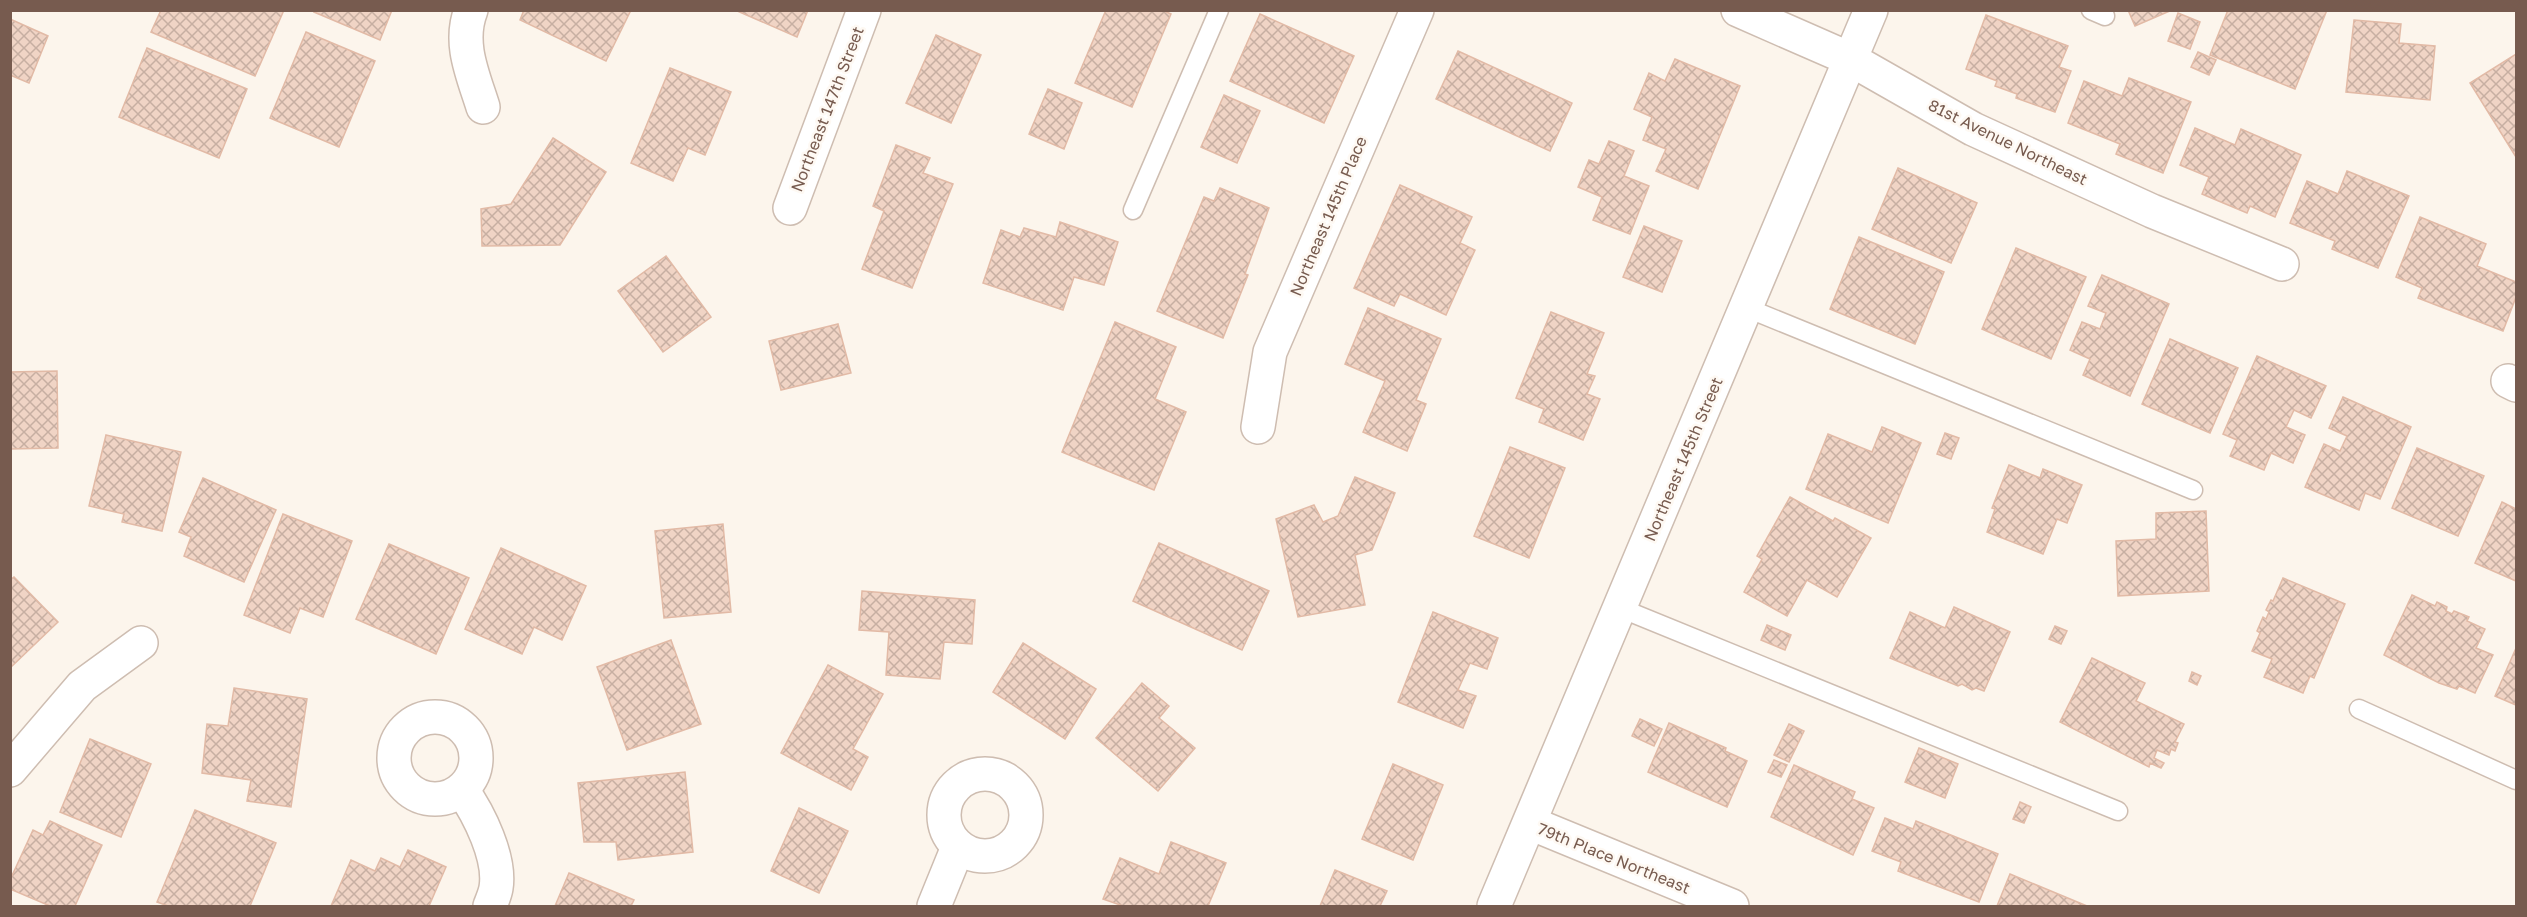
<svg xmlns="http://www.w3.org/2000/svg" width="2527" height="917" font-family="'Golos Text',sans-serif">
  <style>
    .building { fill: url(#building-cross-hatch); stroke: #e2baa6; stroke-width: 1.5 }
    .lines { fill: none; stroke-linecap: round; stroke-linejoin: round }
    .service-casing { stroke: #cebdb1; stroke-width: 21 }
    .minor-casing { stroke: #cebdb1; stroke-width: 36 }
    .service { stroke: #fff; stroke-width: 18 }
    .minor { stroke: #fff; stroke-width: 33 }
    .labels { text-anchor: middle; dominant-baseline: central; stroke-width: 5; stroke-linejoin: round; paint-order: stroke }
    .street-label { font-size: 16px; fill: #775b4f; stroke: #fef9f3 }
  </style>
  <defs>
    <pattern id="building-cross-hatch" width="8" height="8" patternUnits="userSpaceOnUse" patternTransform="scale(1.5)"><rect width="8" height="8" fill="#f0d4c5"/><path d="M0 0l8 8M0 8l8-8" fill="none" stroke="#c7afa2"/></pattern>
  </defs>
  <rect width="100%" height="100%" fill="#fcf5ec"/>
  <!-- building -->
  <g class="building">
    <polygon points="161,10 284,10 255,76 151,32"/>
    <polygon points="315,10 392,10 380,40 314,12"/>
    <polygon points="524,10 631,10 606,61 520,20"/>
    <polygon points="735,10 808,10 797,37"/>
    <polygon points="1106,10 1162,10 1171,14 1132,107 1075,83"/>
    <polygon points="2128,10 2172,10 2135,26"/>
    <polygon points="2228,10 2327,10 2295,89 2210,55"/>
    <polygon points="2178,13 2200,22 2190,49 2168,41"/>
    <polygon points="1260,14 1354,56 1324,123 1230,81"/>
    <polygon points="1986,15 2068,46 2059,67 2071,71 2055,112 2016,98 2017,94 1995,86 1997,81 1966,69"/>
    <polygon points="10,19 48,36 29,83 10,75"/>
    <polygon points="2354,20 2401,24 2399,43 2435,46 2430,100 2346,92"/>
    <polygon points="306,32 375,61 339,147 270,118"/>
    <polygon points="936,35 981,55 951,123 906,103"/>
    <polygon points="147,48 247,89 219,158 119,117"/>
    <polygon points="1458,51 1572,103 1550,151 1436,99"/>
    <polygon points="2198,52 2216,60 2209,75 2191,67"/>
    <polygon points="2516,54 2516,157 2470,83"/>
    <polygon points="1675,59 1740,86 1698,189 1656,171 1666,149 1643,140 1652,117 1634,109 1649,73 1665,81"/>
    <polygon points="670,68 731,92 705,155 688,148 673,181 631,163"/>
    <polygon points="2129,78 2191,102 2163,173 2116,154 2120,144 2068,123 2084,81 2122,96"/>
    <polygon points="1048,89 1082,103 1064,149 1029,134"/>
    <polygon points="1224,95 1260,111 1237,163 1201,147"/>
    <polygon points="2195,128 2235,145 2241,129 2301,155 2275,217 2250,206 2247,213 2202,194 2209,177 2180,165"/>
    <polygon points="553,138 606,172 560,245 482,246 481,209 511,204"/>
    <polygon points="1609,141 1634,151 1624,176 1649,186 1630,234 1593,220 1602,197 1578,187 1589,160 1599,164"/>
    <polygon points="896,145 930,158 923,173 953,184 912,288 862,269 884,211 873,206"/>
    <polygon points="1898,168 1977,203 1951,263 1872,229"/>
    <polygon points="2347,171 2409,196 2378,268 2332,249 2335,241 2290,223 2307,181 2338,194"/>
    <polygon points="1400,185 1472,217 1460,243 1475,250 1446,315 1400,294 1394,306 1354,288"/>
    <polygon points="1220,188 1269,208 1245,274 1248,275 1223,338 1157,311 1204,197 1214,201"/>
    <polygon points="2420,217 2486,244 2477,266 2516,282 2516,297 2503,331 2418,298 2422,288 2396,277"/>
    <polygon points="1060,222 1118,242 1104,285 1074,277 1063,310 983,283 1001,230 1020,237 1024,228 1056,237"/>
    <polygon points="1644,226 1682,241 1662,292 1623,277"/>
    <polygon points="1859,237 1944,272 1915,344 1830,309"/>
    <polygon points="2016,248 2086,277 2051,359 1982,329"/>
    <polygon points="666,256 711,317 663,352 618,291"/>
    <polygon points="2102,275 2169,304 2130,396 2083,375 2090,359 2070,350 2082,322 2100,329 2106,313 2088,306"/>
    <polygon points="1368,308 1441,339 1416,400 1426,404 1407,451 1363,432 1385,381 1345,364"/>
    <polygon points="1551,312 1604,333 1587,374 1595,376 1587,394 1600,399 1583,440 1539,422 1544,409 1516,398"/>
    <polygon points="1115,322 1176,347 1155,399 1186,412 1154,490 1062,452"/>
    <polygon points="838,324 851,373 781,390 769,341"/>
    <polygon points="2170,339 2238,368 2210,433 2142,404"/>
    <polygon points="2257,356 2326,386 2311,418 2294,410 2286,427 2305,435 2293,463 2271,453 2264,470 2230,456 2237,440 2223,434"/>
    <polygon points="57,371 58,448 10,449 10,372"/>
    <polygon points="2343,397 2411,427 2380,499 2365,493 2359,510 2305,487 2324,444 2340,451 2347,436 2329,428"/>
    <polygon points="1882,427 1921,443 1888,523 1806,489 1828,434 1872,452"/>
    <polygon points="1945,433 1959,438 1951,459 1937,454"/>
    <polygon points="106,435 181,452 162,531 122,522 124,514 89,506"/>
    <polygon points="1510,447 1565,468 1529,558 1474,536"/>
    <polygon points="2417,448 2484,476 2458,536 2392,508"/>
    <polygon points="2009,465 2040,478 2043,469 2082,485 2067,523 2057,519 2043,554 1987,532 1995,509 1992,508"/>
    <polygon points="1355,477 1395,493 1372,550 1355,555 1365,605 1298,617 1276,519 1314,505 1323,522 1338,516"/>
    <polygon points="203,478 276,510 244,582 184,556 191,537 179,532"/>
    <polygon points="1790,497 1833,521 1835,518 1871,538 1837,597 1807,580 1787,616 1744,592 1762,559 1757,556"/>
    <polygon points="2502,502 2516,509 2516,581 2475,563"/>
    <polygon points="2206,511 2209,591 2118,596 2116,541 2156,539 2156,513"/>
    <polygon points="283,514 352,541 323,617 300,608 290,633 244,615"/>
    <polygon points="723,524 731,612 664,618 655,531"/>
    <polygon points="1159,543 1269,591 1242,650 1133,601"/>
    <polygon points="389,544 469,578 436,654 356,619"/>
    <polygon points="501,548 586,586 562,640 534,627 522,654 465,629"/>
    <polygon points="14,577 58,622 10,668 10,580"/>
    <polygon points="2283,578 2345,604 2314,678 2310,676 2303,693 2264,677 2272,659 2252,651 2260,633 2257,631 2263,617 2266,619 2269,612 2266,610 2271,600 2273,601"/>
    <polygon points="862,591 975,600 972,644 944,642 940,679 886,675 889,632 859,630"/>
    <polygon points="2412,595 2435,606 2437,602 2447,607 2446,611 2452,614 2454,611 2469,617 2467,621 2485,629 2476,648 2493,655 2475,693 2459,686 2457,689 2439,683 2384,655"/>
    <polygon points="1954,607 2010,632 1984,691 1976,688 1972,690 1962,684 1958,686 1890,658 1910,612 1945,628"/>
    <polygon points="1433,612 1498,638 1487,669 1470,663 1458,690 1476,696 1463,728 1398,702"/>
    <polygon points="1767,625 1791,635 1785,650 1761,640"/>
    <polygon points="2055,626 2067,631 2061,644 2049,639"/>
    <polygon points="671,640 701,724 627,750 597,667"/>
    <polygon points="1023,643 1096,689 1065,739 993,692"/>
    <polygon points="2516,648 2516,705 2495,696"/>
    <polygon points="2092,658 2145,683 2136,701 2184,724 2175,742 2178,743 2175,751 2171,749 2169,755 2157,750 2154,758 2164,763 2161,768 2150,763 2149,767 2060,722"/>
    <polygon points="828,665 883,694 853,749 868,757 851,790 781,753"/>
    <polygon points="2192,672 2201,676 2197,685 2189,681"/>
    <polygon points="1142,683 1169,706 1159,718 1195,748 1158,791 1096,738"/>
    <polygon points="234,688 307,699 291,807 247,801 251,780 202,773 207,724 228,726"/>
    <polygon points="1640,719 1662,729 1654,746 1632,736"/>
    <polygon points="1669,723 1726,748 1725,751 1747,761 1727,807 1648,772"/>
    <polygon points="1789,724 1804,731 1789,762 1774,755"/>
    <polygon points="90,739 151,764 121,837 60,812"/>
    <polygon points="1919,748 1958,764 1945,798 1905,782"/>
    <polygon points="1774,760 1787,765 1781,777 1768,772"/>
    <polygon points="1393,764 1443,785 1413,860 1362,839"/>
    <polygon points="1794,765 1855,792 1852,799 1874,808 1853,855 1771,817"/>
    <polygon points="685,772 693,852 618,860 616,842 584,842 578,783"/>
    <polygon points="2020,802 2031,807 2024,823 2013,819"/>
    <polygon points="799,808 848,831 819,893 771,871"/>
    <polygon points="195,810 276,843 250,906 168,906 157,902"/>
    <polygon points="1885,818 1913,829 1916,821 1998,854 1979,902 1898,871 1901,862 1872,851"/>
    <polygon points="50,821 102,845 75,906 50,906 10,889 10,880 33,830 43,835"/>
    <polygon points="1171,842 1226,863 1208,906 1123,906 1103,899 1120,858 1159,874"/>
    <polygon points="408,850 446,867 429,906 331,906 351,860 375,871 381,858 400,867"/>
    <polygon points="1335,870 1387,891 1380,906 1320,906"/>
    <polygon points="569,873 634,900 631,906 555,906"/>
    <polygon points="2010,874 2087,906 1997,906"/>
  </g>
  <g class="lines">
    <defs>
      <g id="service">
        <polyline points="2091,10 2105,16"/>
        <polyline points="1133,210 1219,10"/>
        <polyline points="1747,308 2193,490"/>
        <polyline points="1620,608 2118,811"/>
        <polyline points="2359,709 2516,780"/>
      </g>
      <g id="minor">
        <path d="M 471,10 C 458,43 473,75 483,107"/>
        <polyline points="1738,10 1850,59 1973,129 2152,211 2282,264"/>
        <polyline points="790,208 864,10"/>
        <polyline points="2508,381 2516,385"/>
        <polyline points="1258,427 1270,352 1417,10"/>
        <circle cx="435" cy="758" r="41"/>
        <polyline points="10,770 82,686 141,643"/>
        <circle cx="985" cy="815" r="41"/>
        <path d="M 462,790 C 479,814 501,858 496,888 C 495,894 492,901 490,906"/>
        <polyline points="1530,823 1732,906"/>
        <polyline points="934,906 958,847"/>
        <polyline points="1494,906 1871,10"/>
      </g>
    </defs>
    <!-- service casing -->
    <use href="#service" class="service-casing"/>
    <!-- minor casing -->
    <use href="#minor" class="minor-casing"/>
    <!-- service -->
    <use href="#service" class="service"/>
    <!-- minor -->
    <use href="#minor" class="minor"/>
  </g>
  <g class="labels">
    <!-- street labels -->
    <g class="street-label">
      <text transform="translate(827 109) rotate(-69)">Northeast 147th Street</text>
      <text transform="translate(2008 142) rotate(26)">81st Avenue Northeast</text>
      <text transform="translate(1328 216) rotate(-67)">Northeast 145th Place</text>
      <text transform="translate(1683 459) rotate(-67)">Northeast 145th Street</text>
      <text transform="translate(1614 858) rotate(22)">79th Place Northeast</text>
    </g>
  </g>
  <!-- border -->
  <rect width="2527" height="917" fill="none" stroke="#775b4f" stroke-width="24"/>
</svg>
